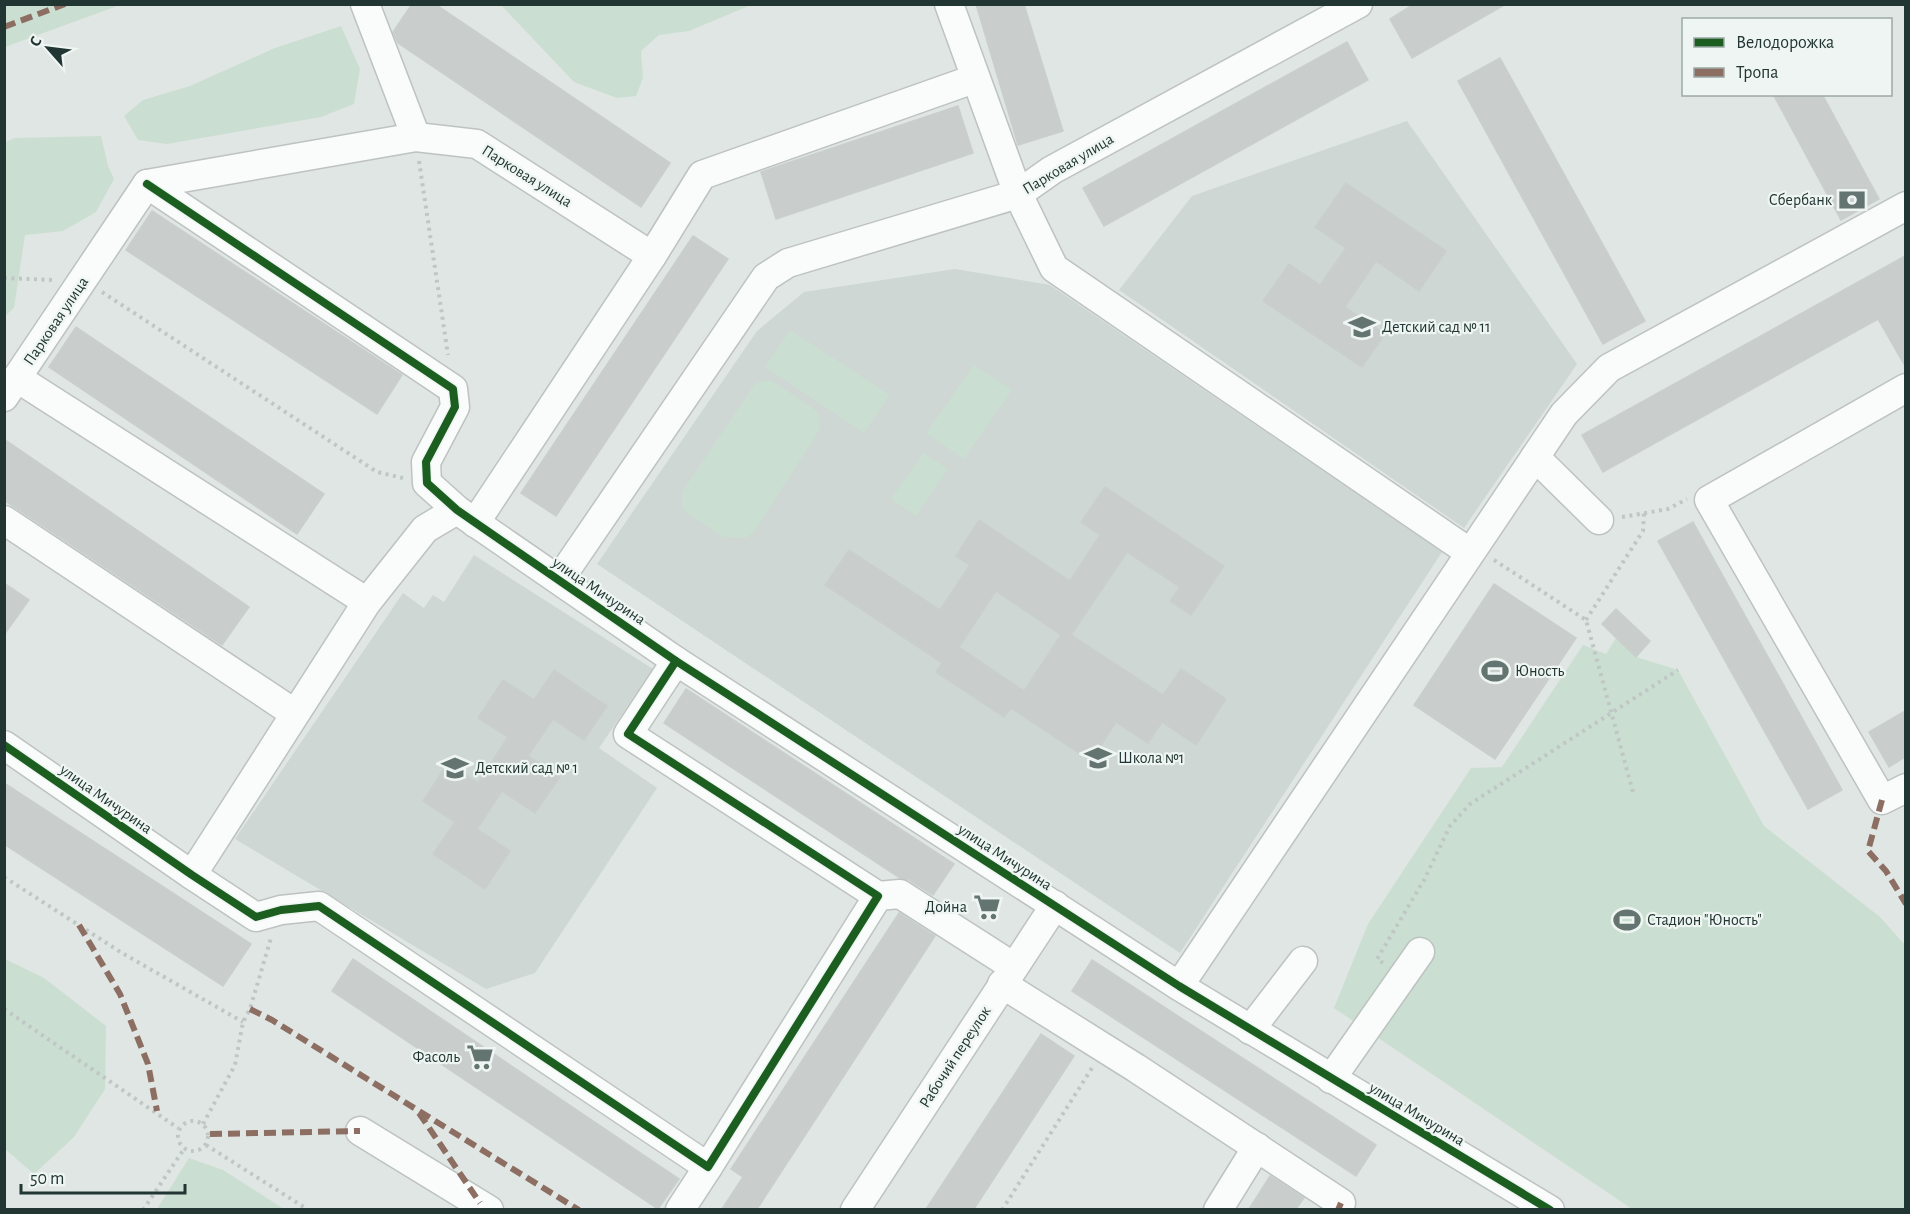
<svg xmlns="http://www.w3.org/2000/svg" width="1910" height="1214" font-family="'Alegreya Sans',sans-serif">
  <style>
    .built { fill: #ced7d3 }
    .green { fill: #cbded2 }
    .building { fill: #c9cecc; stroke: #c9cfcc; stroke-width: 1.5; fill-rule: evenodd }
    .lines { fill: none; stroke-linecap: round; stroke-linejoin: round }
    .minor-casing { stroke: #bdc3c0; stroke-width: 31 }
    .path { stroke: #bfc7c5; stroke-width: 4; stroke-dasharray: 3 4.5; stroke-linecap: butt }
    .minor { stroke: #fafbfb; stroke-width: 28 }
    .quiet { stroke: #8d6e63; stroke-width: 6; stroke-dasharray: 12 6; stroke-linecap: butt }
    .cycleway-casing { stroke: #eef5f2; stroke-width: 11 }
    .cycleway { stroke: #1b5e20; stroke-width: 8 }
    .labels { text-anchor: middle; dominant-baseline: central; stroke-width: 4.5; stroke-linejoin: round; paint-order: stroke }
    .street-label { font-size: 16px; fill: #213632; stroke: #eef5f2 }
    .poi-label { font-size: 16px; fill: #213632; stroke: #eef5f2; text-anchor: start }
  </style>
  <rect width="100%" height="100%" fill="#e0e6e3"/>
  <!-- built -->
  <g class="built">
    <polygon points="1407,121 1577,364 1464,528 1119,290 1192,196"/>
    <polygon points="955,269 1050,285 1442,552 1180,953 597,564 757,331 804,292"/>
    <polygon points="474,555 653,669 599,748 657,788 535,973 486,989 235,839 403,593 424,608 433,595 444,602"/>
  </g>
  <!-- green -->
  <g class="green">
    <polygon points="5,4 120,4 120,5 5,47"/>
    <polygon points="501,5 751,5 689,31 659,35 641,51 643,78 636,96 617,98 574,82"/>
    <polygon points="341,26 360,69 354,104 321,117 167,144 138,140 124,116 143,100 190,86 275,48"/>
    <polygon points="101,136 108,166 114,179 96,212 63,231 25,235 14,308 5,316 5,142 15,138"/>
    <polygon points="790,330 890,395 864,433 765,367"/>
    <polygon points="974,365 1012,390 964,459 926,433"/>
    <polygon points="766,380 774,382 818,412 820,429 754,532 745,538 724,537 688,514 683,507 682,492 755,384"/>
    <polygon points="923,453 948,469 916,516 891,499"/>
    <polygon points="1616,638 1636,657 1678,670 1764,826 1880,917 1905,945 1905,1209 1632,1209 1334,1008 1368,924 1471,768 1502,767 1583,645 1606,654"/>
    <polygon points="5,959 44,978 106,1026 105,1089 74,1137 34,1174 5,1149"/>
    <polygon points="189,1158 223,1170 284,1209 157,1209"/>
  </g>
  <!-- building -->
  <g class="building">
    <polygon points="412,4 435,4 670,163 641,207 398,43 393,32"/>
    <polygon points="976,4 1024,4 1063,131 1018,145"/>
    <polygon points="1414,4 1506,4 1412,58 1390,19"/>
    <polygon points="1347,42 1368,80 1104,226 1083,188"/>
    <polygon points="1500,58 1645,321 1603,344 1458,81"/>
    <polygon points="1773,94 1822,94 1879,199 1841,220"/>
    <polygon points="958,106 973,153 776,219 761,172"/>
    <polygon points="1346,183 1446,251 1419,291 1376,261 1345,307 1385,334 1362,367 1263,301 1289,264 1320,285 1346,248 1315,227"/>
    <polygon points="152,211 402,375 377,414 126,250"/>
    <polygon points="693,236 728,259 556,516 521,493"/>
    <polygon points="1905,256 1905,366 1878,319 1603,472 1582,435"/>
    <polygon points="76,327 324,494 297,534 49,367"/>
    <polygon points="4,439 249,607 222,645 4,500"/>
    <path d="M 1105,487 L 1224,566 L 1191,615 L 1170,601 L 1180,587 L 1127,552 L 1071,635 L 1163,695 L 1181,669 L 1226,699 L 1196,745 L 1162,722 L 1148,743 L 1116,722 L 1091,761 L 1011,708 L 1004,717 L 936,672 L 942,663 L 825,585 L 849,550 L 940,610 L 970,565 L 956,556 L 979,520 L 1070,581 L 1100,535 L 1081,522 ZM 996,591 L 1061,635 L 1024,691 L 959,647 Z"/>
    <polygon points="1693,522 1842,790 1808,809 1658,541"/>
    <polygon points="4,583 29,600 4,635"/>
    <polygon points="1494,584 1576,638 1495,759 1414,705"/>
    <polygon points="1616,609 1650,641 1636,657 1602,624"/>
    <polygon points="554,670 607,706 584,740 553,719 528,756 560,777 535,813 502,791 477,829 510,851 485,889 433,854 455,822 423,801 448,763 478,783 508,737 478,718 503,680 534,700"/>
    <polygon points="686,689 954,864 933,895 909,880 900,878 664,723"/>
    <polygon points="1905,711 1905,757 1889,767 1869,732"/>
    <polygon points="4,783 251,944 223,986 4,844"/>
    <polygon points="899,913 935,936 757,1209 722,1209 743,1177 731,1169"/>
    <polygon points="353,959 679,1179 658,1209 332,991"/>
    <polygon points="1092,960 1376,1145 1356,1176 1072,991"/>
    <polygon points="1041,1034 1074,1056 974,1209 926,1209"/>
    <polygon points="1270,1176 1304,1198 1296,1209 1249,1209"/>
  </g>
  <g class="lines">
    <defs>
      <g id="minor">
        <polyline points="365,4 416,137"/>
        <polyline points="949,4 1018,194 1054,268 1469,552"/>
        <polyline points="147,184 453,389 455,407 426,462 427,483 457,510 676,661 1179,986 1550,1210"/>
        <polyline points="652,256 702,175 974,79"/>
        <polyline points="17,378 367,602"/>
        <polyline points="1906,388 1709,500 1882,800 1906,788"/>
        <polyline points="4,397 147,184 416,137 477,144 652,256 475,523"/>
        <polyline points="1535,457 1599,520"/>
        <polyline points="4,520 294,713"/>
        <polyline points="559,580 766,277 788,263 1018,194 1052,170 1358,4"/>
        <polyline points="4,745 192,875 256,917 281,910 319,906 708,1167 878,896 628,734 676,661"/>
        <polyline points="192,875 367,602 425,529 457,510"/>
        <polyline points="878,896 900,894 1014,967"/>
        <polyline points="1002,984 1136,1068 1341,1203"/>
        <polyline points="1179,986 1564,414 1609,368 1906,206"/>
        <polyline points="1250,1030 1303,961"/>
        <polyline points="1331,1079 1420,952"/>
        <polyline points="360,1131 489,1210"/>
        <polyline points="680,1210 708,1167"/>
        <polyline points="855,1210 1055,905"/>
        <polyline points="1218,1210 1257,1147"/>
      </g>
    </defs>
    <!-- minor casing -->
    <use href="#minor" class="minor-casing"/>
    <!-- path -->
    <g class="path">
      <polyline points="419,161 448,355"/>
      <polyline points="4,278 53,280"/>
      <polyline points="102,292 377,472 403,478"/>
      <polyline points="1622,517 1668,509 1687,499"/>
      <polyline points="1494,560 1586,620 1633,792"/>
      <polyline points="1586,620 1643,531 1644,513"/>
      <polyline points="4,877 122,953 243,1022"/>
      <polyline points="1383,963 1377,959 1424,880 1450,826 1470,804 1678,670"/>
      <polyline points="4,1009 178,1128"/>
      <circle cx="193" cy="1136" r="15"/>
      <polyline points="203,1124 235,1065 243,1022 250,1009 271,938"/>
      <polyline points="206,1145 307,1209"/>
      <polyline points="143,1210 184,1149"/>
      <polyline points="1002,1210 1092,1068"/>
    </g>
    <!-- minor -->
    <use href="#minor" class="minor"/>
    <!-- quiet -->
    <g class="quiet">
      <polyline points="4,27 65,4"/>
      <polyline points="1882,800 1868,851 1886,871 1906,904"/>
      <polyline points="79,925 120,994 148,1064 157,1111"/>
      <polyline points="250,1009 272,1020 579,1210"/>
      <polyline points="419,1113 480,1203"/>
      <polyline points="210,1134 360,1131"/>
      <polyline points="1338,1210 1341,1203"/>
    </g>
    <defs>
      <g id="cycleway">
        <polyline points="147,184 453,389 455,407 426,462 427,483 457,510 676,661 1179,986 1550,1210"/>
        <polyline points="4,745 192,875 256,917 281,910 319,906 708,1167 878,896 628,734 676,661"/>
      </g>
    </defs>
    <!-- cycleway casing -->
    <use href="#cycleway" class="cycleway-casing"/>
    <!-- cycleway -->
    <use href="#cycleway" class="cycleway"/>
  </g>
  <!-- icons -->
  <defs>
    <symbol id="bank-bare" viewBox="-9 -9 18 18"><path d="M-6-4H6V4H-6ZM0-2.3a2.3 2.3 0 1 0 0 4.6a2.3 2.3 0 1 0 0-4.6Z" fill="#647470" stroke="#eef5f2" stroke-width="2.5" paint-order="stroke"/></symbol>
    <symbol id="school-bare" viewBox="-9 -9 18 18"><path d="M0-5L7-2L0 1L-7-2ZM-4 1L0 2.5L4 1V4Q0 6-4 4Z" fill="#647470" stroke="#eef5f2" stroke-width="2.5" paint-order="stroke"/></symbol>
    <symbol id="stadium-bare" viewBox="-9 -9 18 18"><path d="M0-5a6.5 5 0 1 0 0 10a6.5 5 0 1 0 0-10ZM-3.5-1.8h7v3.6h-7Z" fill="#647470" stroke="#eef5f2" stroke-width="2.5" paint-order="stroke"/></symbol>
    <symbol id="supermarket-bare" viewBox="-9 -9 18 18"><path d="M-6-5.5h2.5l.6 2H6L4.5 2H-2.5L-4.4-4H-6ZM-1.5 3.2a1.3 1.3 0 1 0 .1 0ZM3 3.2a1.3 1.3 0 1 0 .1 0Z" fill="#647470" stroke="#eef5f2" stroke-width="2.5" paint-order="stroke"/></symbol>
  </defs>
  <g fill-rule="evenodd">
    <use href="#bank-bare" x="1833" y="181" width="38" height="38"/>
    <use href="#school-bare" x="1343" y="308" width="38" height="38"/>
    <use href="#stadium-bare" x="1476" y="652" width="38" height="38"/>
    <use href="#school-bare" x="1079" y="739" width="38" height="38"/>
    <use href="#school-bare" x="436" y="749" width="38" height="38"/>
    <use href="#supermarket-bare" x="968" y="888" width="38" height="38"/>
    <use href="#stadium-bare" x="1608" y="901" width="38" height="38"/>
    <use href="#supermarket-bare" x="461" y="1038" width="38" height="38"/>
  </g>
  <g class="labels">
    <!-- street labels -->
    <g class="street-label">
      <text transform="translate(1068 164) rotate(-31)">Парковая улица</text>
      <text transform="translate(527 176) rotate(32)">Парковая улица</text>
      <text transform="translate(56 321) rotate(-56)">Парковая улица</text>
      <text transform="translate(599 591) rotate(34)">улица Мичурина</text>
      <text transform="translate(106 799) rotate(35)">улица Мичурина</text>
      <text transform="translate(1005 857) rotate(33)">улица Мичурина</text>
      <text transform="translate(955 1057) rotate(-57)">Рабочий переулок</text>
      <text transform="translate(1417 1114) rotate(31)">улица Мичурина</text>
    </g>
    <!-- poi labels -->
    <g class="poi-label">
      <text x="1832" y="200" text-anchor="end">Сбербанк</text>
      <text x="1382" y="327">Детский сад № 11</text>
      <text x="1515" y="671">Юность</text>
      <text x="1118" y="758">Школа №1</text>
      <text x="475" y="768">Детский сад № 1</text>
      <text x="967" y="907" text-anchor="end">Дойна</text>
      <text x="1647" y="920">Стадион "Юность"</text>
      <text x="460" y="1057" text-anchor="end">Фасоль</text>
    </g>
  </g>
  <!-- border -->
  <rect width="1910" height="1214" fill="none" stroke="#213632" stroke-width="12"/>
  <!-- legend -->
  <rect x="1682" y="18" width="210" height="78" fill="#eef5f2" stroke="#9ca9a5" stroke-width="1.5"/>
  <rect x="1694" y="38" width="30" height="9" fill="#1b5e20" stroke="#9ca9a5" stroke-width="1.5"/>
  <text x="1736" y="48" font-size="18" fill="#213632">Велодорожка</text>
  <rect x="1694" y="68" width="30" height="9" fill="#8d6e63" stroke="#9ca9a5" stroke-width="1.5"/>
  <text x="1736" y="78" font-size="18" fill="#213632">Тропа</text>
  <!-- north arrow -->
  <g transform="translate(48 48) rotate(298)" stroke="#eef5f2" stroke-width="4.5" paint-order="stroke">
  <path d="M0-4.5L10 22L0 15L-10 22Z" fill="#213632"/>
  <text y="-9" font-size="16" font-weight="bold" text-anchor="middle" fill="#213632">С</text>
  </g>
  <!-- scale -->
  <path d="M21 1184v9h164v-9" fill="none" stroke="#213632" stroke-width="3"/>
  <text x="30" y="1184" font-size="18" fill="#213632" stroke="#eef5f2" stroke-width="4.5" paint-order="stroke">50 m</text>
</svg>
